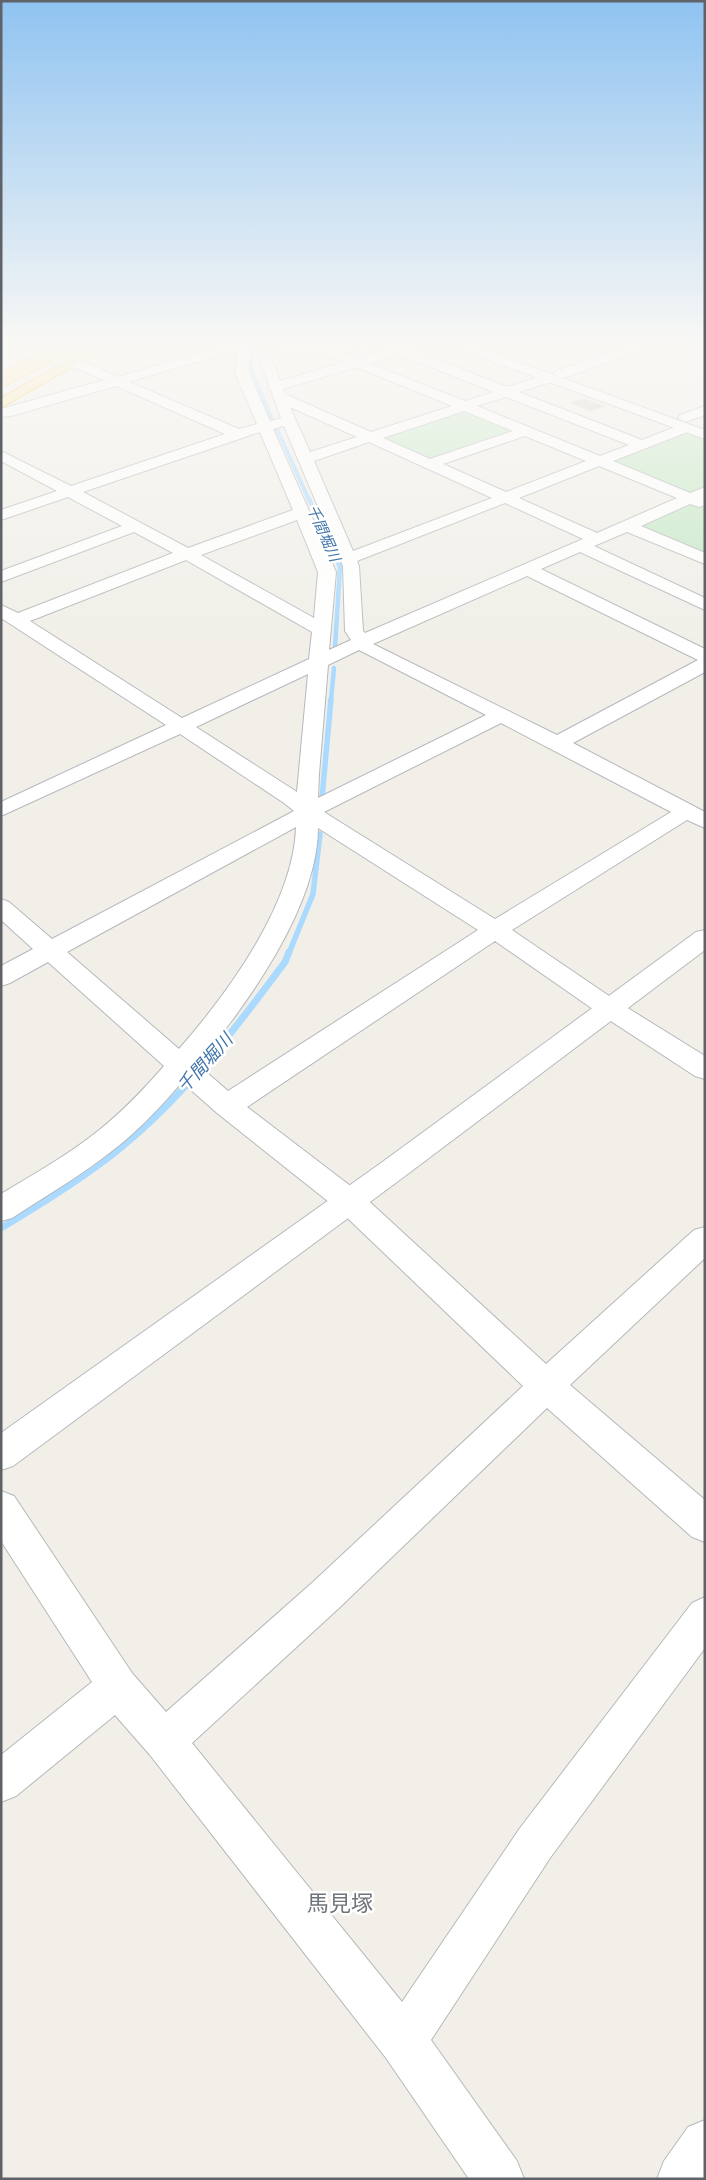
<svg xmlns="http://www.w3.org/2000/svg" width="706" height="2180" font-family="Arial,'Noto Sans JP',sans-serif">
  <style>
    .green { fill: #c5e8c5 }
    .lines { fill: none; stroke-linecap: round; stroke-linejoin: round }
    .stream-far3 { stroke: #aadaff; stroke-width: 4 }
    .stream-far2 { stroke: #aadaff; stroke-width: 4.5 }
    .stream-far1 { stroke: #aadaff; stroke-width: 5.5 }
    .stream { stroke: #aadaff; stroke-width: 7 }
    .building { fill: #cccac5; stroke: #d6d1c6 }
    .street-casing { stroke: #b5b8bc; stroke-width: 2 }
    .secondary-casing { stroke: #b6babf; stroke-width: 2 }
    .highway-casing { stroke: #f9ab00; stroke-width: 2 }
    .street { fill: #fff; fill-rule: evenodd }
    .secondary { fill: #fff; fill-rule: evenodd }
    .highway { fill: #fde293; fill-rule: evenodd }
    .highway-bridge-casing { stroke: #f9ab00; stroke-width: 15; stroke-linecap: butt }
    .highway-bridge { stroke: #fde293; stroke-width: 14 }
    .labels { text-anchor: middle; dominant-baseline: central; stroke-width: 5; stroke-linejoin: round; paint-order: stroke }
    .far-water-label { font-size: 15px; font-style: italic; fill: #4174aa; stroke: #fff }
    .water-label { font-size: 18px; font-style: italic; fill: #4174aa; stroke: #fff }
    .near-quarter-label { font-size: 22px; fill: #70757a; stroke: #fff }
  </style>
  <rect width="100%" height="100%" fill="#f1efe8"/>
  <!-- green -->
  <g class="green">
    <polygon points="464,408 515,430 430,460 378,437"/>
    <polygon points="684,433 705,440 705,486 690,493 613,462"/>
    <polygon points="691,503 705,508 705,554 641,526"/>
  </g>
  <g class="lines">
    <!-- stream-far3 -->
    <g class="stream-far3">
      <polyline points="254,340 250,363 252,372 272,419"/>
      <polyline points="276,427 309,500"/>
    </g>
    <!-- stream-far2 -->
    <g class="stream-far2">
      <polyline points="309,499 340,567 335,647"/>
      <polyline points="331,700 334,668"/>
    </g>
    <!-- stream-far1 -->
    <g class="stream-far1">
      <polyline points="322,798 331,699"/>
      <polyline points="289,953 313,894 320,834"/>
    </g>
    <!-- stream -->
    <path class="stream" d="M 1,1228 C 38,1206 75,1183 109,1157 C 179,1103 233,1032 285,962 L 289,952"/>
  </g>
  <!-- building -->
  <polygon class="building" points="584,399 604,406 591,411 571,403"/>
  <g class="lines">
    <defs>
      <g id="street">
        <polygon points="17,340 34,340 59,351 61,354 59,357 51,357"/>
        <path d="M 238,340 L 274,340 L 295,348 L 387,340 L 507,387 L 544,375 L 554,375 L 556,378 L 554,381 L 519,392 L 642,440 L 680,425 L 690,425 L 692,428 L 690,431 L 613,461 L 690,493 L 705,487 L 705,505 L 699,507 L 690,504 L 641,526 L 705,553 L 705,564 L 627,532 L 594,546 L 705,598 L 705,610 L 580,552 L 541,569 L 705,649 L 705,672 L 573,743 L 705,812 L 705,828 L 687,820 L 512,930 L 618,1002 L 705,1056 L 705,1079 L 695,1076 L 600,1014 L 495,941 L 247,1107 L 361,1194 L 546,1364 L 694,1230 L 705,1227 L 705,1258 L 570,1385 L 705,1500 L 705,1542 L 692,1537 L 547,1408 L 339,1608 L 192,1743 L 402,2002 L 520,1828 L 692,1603 L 705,1597 L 705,1648 L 550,1858 L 431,2040 L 517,2161 L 524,2179 L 469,2179 L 386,2058 L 150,1755 L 115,1715 L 16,1796 L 1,1802 L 1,1755 L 92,1682 L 1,1541 L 1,1491 L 14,1496 L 132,1673 L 166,1712 L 313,1582 L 523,1386 L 339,1210 L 217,1113 L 182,1082 C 162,1105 141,1128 117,1147 C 84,1174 47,1195 12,1218 L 1,1221 L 1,1194 C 34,1174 68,1155 98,1131 C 123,1111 144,1089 164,1066 L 48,962 L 10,983 L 1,986 L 1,966 L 33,949 L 1,920 L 1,899 L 9,902 L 52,939 L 294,811 L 284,803 L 180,734 L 1,816 L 1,802 L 166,725 L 1,618 L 1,605 L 18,613 L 173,553 L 134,532 L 1,582 L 1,571 L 122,526 L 68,497 L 1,520 L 1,510 L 57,491 L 1,461 L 1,451 L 71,486 L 225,434 L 116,386 L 11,416 L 1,417 L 1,409 L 104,380 L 68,365 L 67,362 L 68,359 L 78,359 L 118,377 L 238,342 ZM 260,343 L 294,356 L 322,353 L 452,406 L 371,432 L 285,394 L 271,357 L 265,353 L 259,357 L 281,418 L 270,421 L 249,373 L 250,346 ZM 386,348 L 395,353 L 494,392 L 465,401 L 340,352 ZM 237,350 L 235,373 L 257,424 L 239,429 L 129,382 ZM 506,397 L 629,445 L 600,456 L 477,406 ZM 290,407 L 357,437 L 310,452 ZM 464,411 L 513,431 L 430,459 L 383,438 ZM 284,426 L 343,566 L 345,631 L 351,640 L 329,650 L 336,572 L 273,429 ZM 260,432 L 293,510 L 188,548 L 83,492 ZM 525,436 L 586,461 L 506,492 L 443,464 ZM 369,442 L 492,498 L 353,551 L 314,461 ZM 599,466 L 677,498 L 597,533 L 519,498 ZM 505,503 L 583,539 L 365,633 L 363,631 L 359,566 L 357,561 ZM 297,520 L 318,572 L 314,618 L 201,555 ZM 186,560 L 312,632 L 309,659 L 182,718 L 30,621 ZM 527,576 L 698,660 L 557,735 L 373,644 ZM 359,650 L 486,715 L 318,798 L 319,774 L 328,665 ZM 308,674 L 297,792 L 196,727 ZM 501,723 L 671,812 L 495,919 L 324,812 ZM 296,827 C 294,903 228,993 179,1049 L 67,952 ZM 318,828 L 478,930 L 228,1091 L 197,1064 C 246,1007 318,906 318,828 Z"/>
        <polygon points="648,340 666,340 664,343 566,377 561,378 554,374 556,371"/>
        <polygon points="705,406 705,415 685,422 678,418 680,415"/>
        <polygon points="705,2120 705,2179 657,2179 664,2161 688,2127"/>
      </g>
      <g id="secondary">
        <polygon points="419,340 438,340 436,343 280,390 270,390 268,387 270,384"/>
        <polygon points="440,340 458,340 705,430 705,439 442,343"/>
        <polygon points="705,930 705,950 401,1179 13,1466 1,1470 1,1433 381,1163 696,932"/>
      </g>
      <polygon id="highway" points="103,340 118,340 1,408 1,398"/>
    </defs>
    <!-- street casing -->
    <use href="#street" class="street-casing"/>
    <!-- secondary casing -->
    <use href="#secondary" class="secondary-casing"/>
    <!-- highway casing -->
    <use href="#highway" class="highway-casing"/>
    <!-- street -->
    <use href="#street" class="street"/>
    <!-- secondary -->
    <use href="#secondary" class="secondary"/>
    <!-- highway -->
    <use href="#highway" class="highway"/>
    <defs>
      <polyline id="highway-bridge" points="1,380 77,340"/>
    </defs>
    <!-- highway-bridge casing -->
    <use href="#highway-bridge" class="highway-bridge-casing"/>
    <!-- highway-bridge -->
    <use href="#highway-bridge" class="highway-bridge"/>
  </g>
  <!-- sky -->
  <linearGradient id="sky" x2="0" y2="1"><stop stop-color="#8fc3f1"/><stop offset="0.53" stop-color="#f9f8f5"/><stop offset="1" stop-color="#f9f8f5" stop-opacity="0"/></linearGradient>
  <rect width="706" height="645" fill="url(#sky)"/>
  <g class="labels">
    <!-- far-water labels -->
    <g class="far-water-label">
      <text transform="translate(324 533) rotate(66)">千間堀川</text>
    </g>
    <!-- water labels -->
    <g class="water-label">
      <text transform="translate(205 1063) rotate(-48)">千間堀川</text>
    </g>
    <!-- near-quarter labels -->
    <g class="near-quarter-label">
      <text x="340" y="1903">馬見塚</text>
    </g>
  </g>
  <!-- border -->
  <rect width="706" height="2180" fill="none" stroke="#5f6368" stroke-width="5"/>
</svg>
